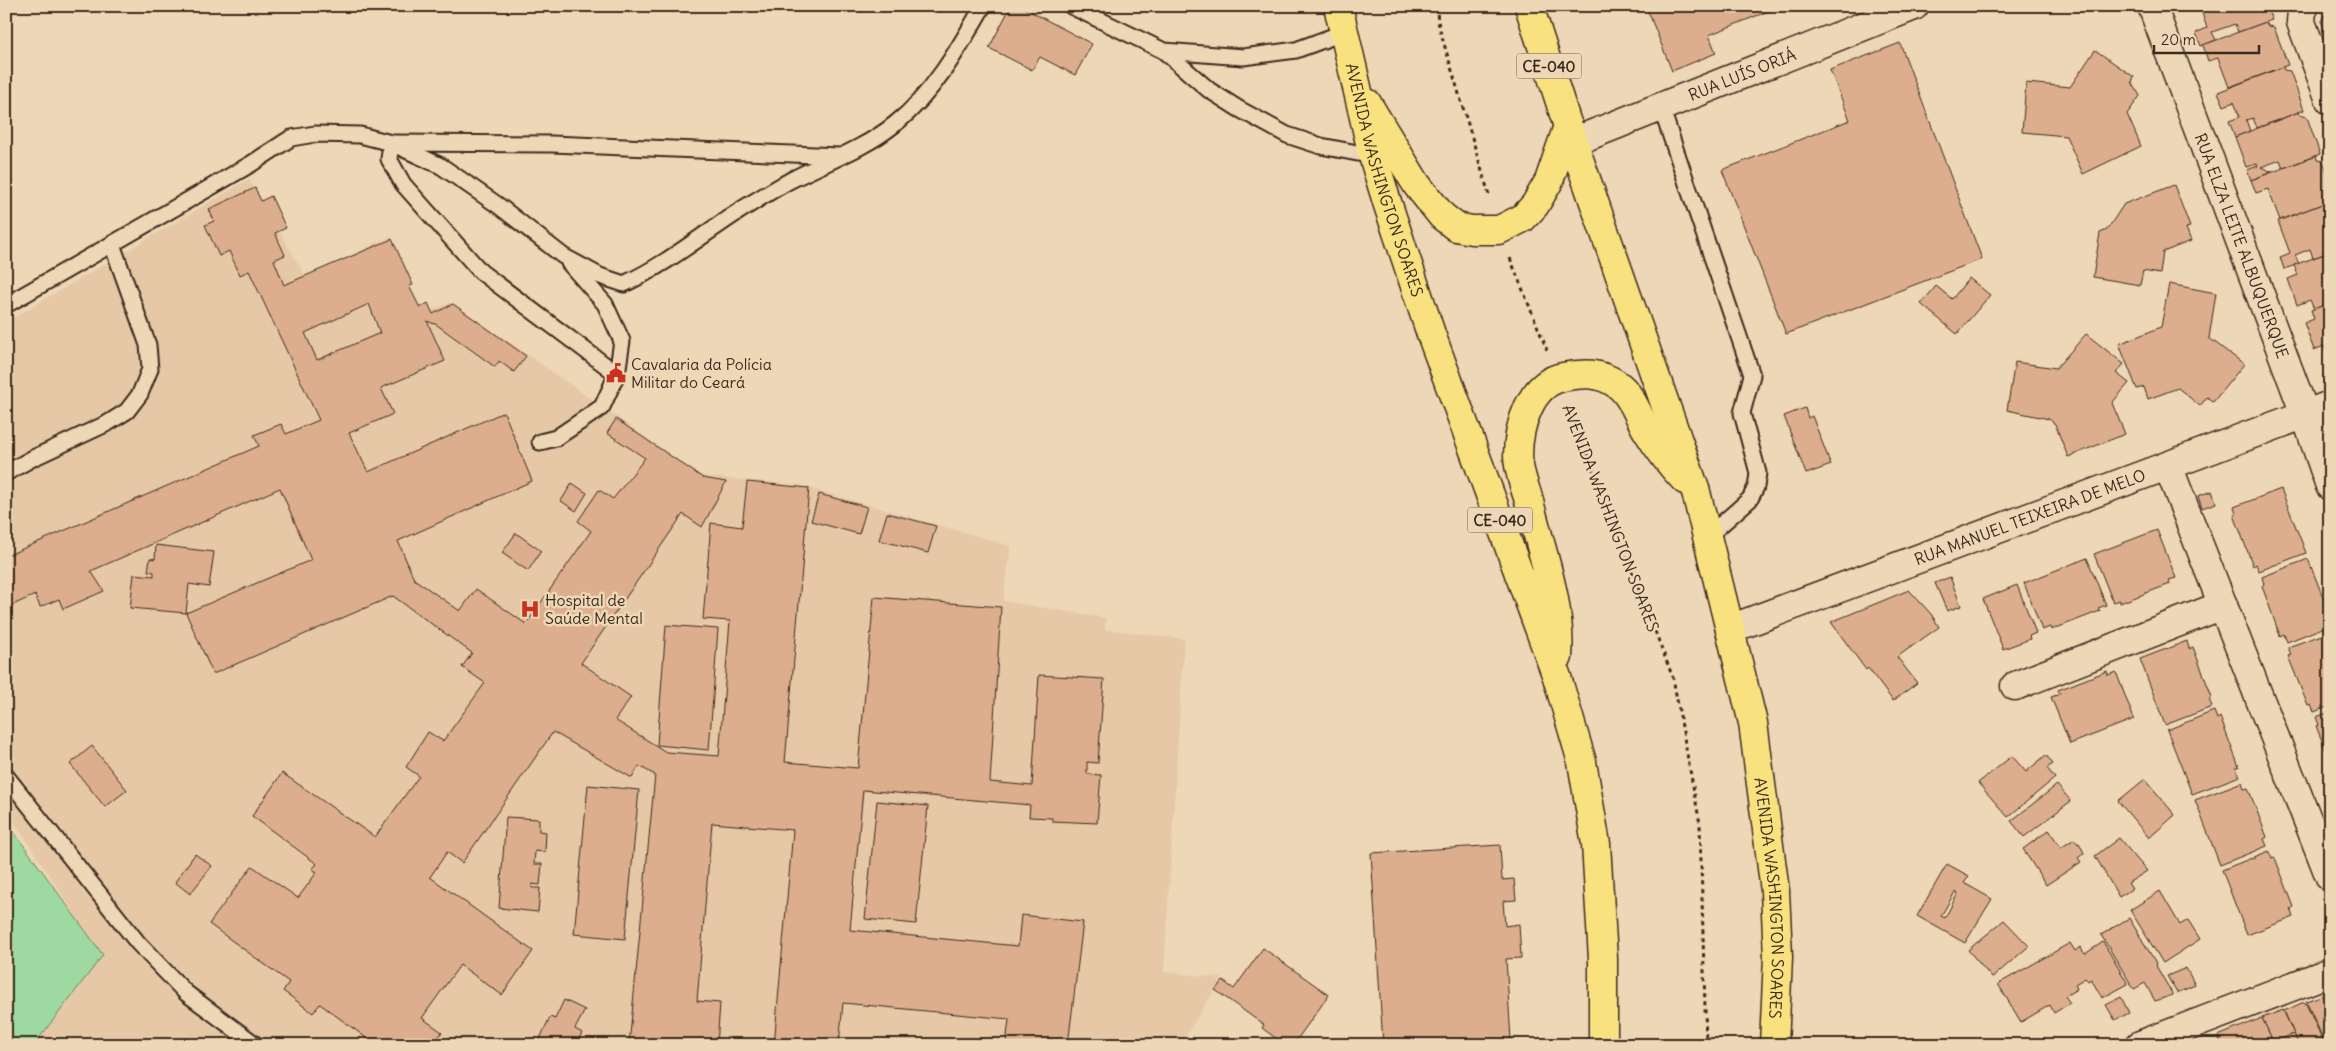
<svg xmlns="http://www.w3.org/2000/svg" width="2336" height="1051" font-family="Delius,sans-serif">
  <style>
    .built { fill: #e6c8a7 }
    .green { fill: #9dd9a1; stroke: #6c8260 }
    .building { fill: #dcae8d; stroke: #3b2a1e; fill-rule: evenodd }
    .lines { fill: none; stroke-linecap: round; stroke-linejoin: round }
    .lane-casing { stroke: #3b2a1e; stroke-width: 19 }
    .street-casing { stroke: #3b2a1e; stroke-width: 31 }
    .highway-casing { stroke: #3b2a1e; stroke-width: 31 }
    .path { stroke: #3b2a1e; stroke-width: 3; stroke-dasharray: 4 4; stroke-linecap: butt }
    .lane { stroke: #eed7b6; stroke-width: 15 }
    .street { stroke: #eed7b6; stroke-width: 28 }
    .highway { stroke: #fae180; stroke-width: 28 }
    .labels { text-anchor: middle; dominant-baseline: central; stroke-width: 5; stroke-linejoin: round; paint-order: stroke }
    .shield { fill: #eed7b6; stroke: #715e4c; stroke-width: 1 }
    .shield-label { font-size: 15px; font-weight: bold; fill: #3b2a1e }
    .street-label { font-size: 16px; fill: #3b2a1e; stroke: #eed7b6 }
    .poi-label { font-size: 16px; fill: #3b2a1e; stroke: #eed7b6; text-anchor: start }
  </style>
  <rect width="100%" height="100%" fill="#eed7b6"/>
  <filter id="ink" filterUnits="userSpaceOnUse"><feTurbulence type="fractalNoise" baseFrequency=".02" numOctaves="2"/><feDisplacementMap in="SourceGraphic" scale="10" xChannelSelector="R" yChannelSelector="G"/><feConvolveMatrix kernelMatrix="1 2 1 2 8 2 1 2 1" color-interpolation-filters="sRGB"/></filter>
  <g filter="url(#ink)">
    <!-- built -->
    <polygon class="built" points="249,179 306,277 389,237 422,314 452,302 701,476 799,485 1011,546 1003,601 1106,618 1105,629 1184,639 1164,972 1222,978 1180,1045 34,1045 102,955 6,810 6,322"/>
    <!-- green -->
    <polygon class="green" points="6,821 103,955 34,1045 6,1045"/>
    <!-- building -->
    <g class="building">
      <polygon points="1011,6 1020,6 1092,44 1075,75 1040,57 1032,70 989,48"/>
      <polygon points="1646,6 1775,6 1776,8 1709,35 1716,53 1672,71"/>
      <polygon points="2266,6 2272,20 2238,32 2235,24 2212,32 2216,40 2201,46 2196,33 2207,28 2200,7"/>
      <polygon points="2330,7 2330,43 2321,21"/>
      <polygon points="2266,22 2268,26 2274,27 2288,65 2229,87 2218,58 2208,61 2203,45"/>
      <polygon points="1900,43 1982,259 1786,334 1722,170 1850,120 1830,70"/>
      <polygon points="2095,50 2134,77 2132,82 2140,96 2127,114 2141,146 2083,174 2066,136 2022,132 2026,83 2070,87"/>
      <polygon points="2283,67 2284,70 2290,71 2304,110 2257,128 2253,118 2246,120 2250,131 2235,137 2229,121 2240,117 2234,102 2224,106 2218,92"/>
      <polygon points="2299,112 2300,115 2307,117 2320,154 2283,168 2280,160 2261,167 2272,172 2251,180 2247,170 2258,166 2257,164 2246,167 2235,137"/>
      <polygon points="2316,156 2317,160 2323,161 2330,180 2330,201 2280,220 2268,189 2256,193 2251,180"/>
      <polygon points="2174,185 2190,227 2186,228 2191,241 2163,252 2160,274 2143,271 2140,285 2093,277 2100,233 2107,230 2124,204"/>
      <path d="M 255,188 L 261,201 L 271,196 L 286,228 L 275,233 L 285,255 L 274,260 L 284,285 L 392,239 L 413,285 L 409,286 L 420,308 L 428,303 L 433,314 L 453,304 L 526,356 L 514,372 L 499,361 L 495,367 L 437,325 L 427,321 L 445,361 L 381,388 L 393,414 L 349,433 L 368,472 L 504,412 L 532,481 L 398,541 L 414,579 L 460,611 L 476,589 L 526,624 L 591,531 L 578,521 L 599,490 L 613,499 L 645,458 L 607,433 L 616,419 L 703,478 L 726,482 L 702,527 L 683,514 L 581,663 L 631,697 L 615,720 L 666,752 L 719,756 L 730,621 L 703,619 L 711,523 L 742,527 L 747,482 L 809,488 L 785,762 L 858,768 L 874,597 L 1001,607 L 990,782 L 1032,786 L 1039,675 L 1104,679 L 1098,763 L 1087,762 L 1087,774 L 1101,775 L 1097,823 L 1052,821 L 1052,818 L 1029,817 L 1030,805 L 863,790 L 850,930 L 1018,946 L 1021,915 L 1083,922 L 1068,1045 L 1006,1045 L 1009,1019 L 843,1003 L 839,1045 L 774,1045 L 793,830 L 712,823 L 697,1001 L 720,1003 L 717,1045 L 629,1045 L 655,775 L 639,766 L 632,778 L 553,732 L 462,863 L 447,852 L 430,877 L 533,951 L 502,995 L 460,965 L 422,1018 L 442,1032 L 433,1045 L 376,1045 L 320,1004 L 313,1013 L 283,991 L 289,982 L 209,924 L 252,866 L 298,898 L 317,872 L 312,869 L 317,864 L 252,816 L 282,773 L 375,837 L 419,776 L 406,767 L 428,732 L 443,741 L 485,683 L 462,667 L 472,653 L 393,596 L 213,674 L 186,613 L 311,560 L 280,488 L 91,571 L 104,591 L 63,609 L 59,599 L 40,607 L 35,595 L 6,608 L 6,556 L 259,446 L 254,435 L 281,424 L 286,434 L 319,420 L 249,271 L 240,275 L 229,251 L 219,256 L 205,225 L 214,221 L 209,209 ZM 369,304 L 380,333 L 317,360 L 305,333 Z"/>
      <polygon points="2330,201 2330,252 2313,258 2310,249 2295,255 2299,264 2284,269 2280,257 2290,253 2278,221"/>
      <polygon points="2330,252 2330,303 2314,309 2310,300 2297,305 2288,279 2298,275 2294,265"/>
      <polygon points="1969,278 1990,295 1957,334 1921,304 1936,286 1952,299"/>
      <polygon points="2169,284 2216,293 2209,338 2244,364 2213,402 2207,397 2200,406 2178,388 2148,399 2144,387 2137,389 2119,344 2161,327"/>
      <polygon points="2330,303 2330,356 2328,357 2324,346 2314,350 2304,323 2314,319 2311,310"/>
      <polygon points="2086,334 2124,364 2116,373 2129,383 2112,403 2125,434 2068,457 2055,424 2049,419 2007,410 2015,362 2056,368"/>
      <polygon points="1805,408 1808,418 1812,416 1831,465 1806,474 1784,416"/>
      <polygon points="572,483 587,493 576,511 561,501"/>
      <polygon points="2281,489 2306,553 2259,571 2256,564 2253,566 2234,515 2236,514 2234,507"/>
      <polygon points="2212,491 2216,503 2202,508 2198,496"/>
      <polygon points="819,494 867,507 859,534 811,521"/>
      <polygon points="887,513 936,526 928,553 879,540"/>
      <polygon points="2157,530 2176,578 2169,580 2170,584 2120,603 2120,600 2113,602 2094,554"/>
      <polygon points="516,533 541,551 528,571 502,553"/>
      <polygon points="156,545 214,552 209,587 189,584 186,613 130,608 134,574 154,576 154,572 148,571 150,558 155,559"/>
      <polygon points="2087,558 2106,605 2098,608 2100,611 2051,630 2050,627 2042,630 2024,583"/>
      <polygon points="2308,559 2330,615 2330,625 2287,642 2284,634 2280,636 2262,586 2264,584 2262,577"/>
      <polygon points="1950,577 1961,606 1947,611 1935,583"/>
      <polygon points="2017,585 2036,633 2029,636 2030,639 2003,649 1983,599"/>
      <polygon points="1909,590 1931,614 1939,627 1897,657 1917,683 1893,701 1868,668 1866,670 1831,622"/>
      <polygon points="666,625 718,629 709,750 657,745"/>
      <polygon points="2330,632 2330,706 2314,712 2311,705 2308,706 2288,656 2291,655 2288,647"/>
      <polygon points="2187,641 2189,649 2193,647 2212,697 2209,699 2212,707 2165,725 2140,659"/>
      <polygon points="2107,671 2108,675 2116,672 2134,719 2070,744 2051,697 2060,694 2058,690"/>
      <polygon points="2214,711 2217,719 2220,717 2239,767 2236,768 2240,776 2192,794 2167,730"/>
      <polygon points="2330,712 2330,761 2316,726 2319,725 2316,717"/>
      <polygon points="92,746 127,790 105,807 70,764"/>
      <polygon points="2046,755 2053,764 2047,768 2055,778 2008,817 1978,783 2012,756 2026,772"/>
      <polygon points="2145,779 2175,815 2149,838 2118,801"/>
      <polygon points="2242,782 2244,789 2248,788 2267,837 2264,839 2267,846 2220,865 2195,800"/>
      <polygon points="588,785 639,790 625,939 574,934"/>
      <polygon points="2057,785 2071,801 2024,837 2011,821"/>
      <polygon points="877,801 928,806 916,924 865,919"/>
      <polygon points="506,817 539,819 539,831 546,832 545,852 535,851 534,864 542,864 540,885 532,884 532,888 540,888 538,912 499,908"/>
      <polygon points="2049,830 2061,848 2074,839 2078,844 2079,843 2084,853 2078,858 2081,862 2046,885 2023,849"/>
      <polygon points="2119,838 2147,871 2128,883 2132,889 2119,897 2095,856"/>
      <polygon points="1500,845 1502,880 1514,879 1516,900 1503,901 1505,926 1519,924 1521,958 1506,959 1511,1040 1466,1042 1466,1045 1383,1045 1371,853"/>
      <polygon points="2269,851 2272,859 2275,858 2294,907 2291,909 2294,917 2247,935 2222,870"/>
      <polygon points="195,854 212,866 190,894 175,882"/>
      <path d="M 1947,864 L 1969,876 L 1964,883 L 1992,899 L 1965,943 L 1917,916 ZM 1955,892 L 1958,893 L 1945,918 L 1941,916 Z"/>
      <polygon points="2160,891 2180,925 2188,920 2200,939 2163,963 2130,910"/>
      <polygon points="2129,918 2156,963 2155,964 2173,995 2155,1001 2145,983 2134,989 2101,935"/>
      <polygon points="2004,920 2029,946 1992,978 1968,950"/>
      <polygon points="2103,942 2128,984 2102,998 2091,979 2088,981 2085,978 2075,984 2077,989 2065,996 2070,1003 2054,1013 2050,1005 2021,1022 1998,984 2070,943 2075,951 2080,947 2085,954"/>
      <polygon points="1263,948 1329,995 1293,1045 1285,1045 1262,1028 1264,1025 1215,990 1223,981 1234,989"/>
      <polygon points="2186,968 2195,985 2177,993 2167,976"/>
      <polygon points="2330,993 2330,1045 2326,1045 2306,1001"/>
      <polygon points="2121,997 2129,1013 2115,1020 2106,1005"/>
      <polygon points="564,1000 585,1010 575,1029 582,1033 576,1045 537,1045 550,1017 555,1019"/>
      <polygon points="2304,1002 2306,1004 2325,1045 2299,1045 2284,1011"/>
      <polygon points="2283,1010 2294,1034 2273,1042 2262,1018"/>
      <polygon points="2262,1018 2271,1037 2252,1045 2222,1045 2218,1036"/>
      <polygon points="2294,1034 2299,1045 2275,1045 2273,1042"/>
      <polygon points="2271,1037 2275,1045 2252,1045"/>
    </g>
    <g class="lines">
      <defs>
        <g id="lane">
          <polyline points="1071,6 1164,51 1209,90 1239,109 1287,135 1321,146 1373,156"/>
          <polyline points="1164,51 1243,57 1296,50 1345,32"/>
          <polyline points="1661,107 1752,375 1742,413 1758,473 1756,487 1750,499 1708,536"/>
          <path d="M 6,305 L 251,164 L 291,138 L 315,134 L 360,135 L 391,143 L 441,166 L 499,206 L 563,256 L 600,276 L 624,284 C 670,263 709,229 752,203 C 765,195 778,187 791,180 C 826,162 864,149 895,124 C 933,94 959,48 983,6"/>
          <polyline points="617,374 481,272 403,184 389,159 391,143 552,144 839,156"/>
          <polyline points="540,442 556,438 602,407 617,374 622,341 605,304 569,263"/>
          <polyline points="6,473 33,458 108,423 127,411 140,394 150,369 148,345 112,244"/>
          <polyline points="6,776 138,943 186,993 256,1045"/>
        </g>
        <g id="street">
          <path id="s1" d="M 2152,6 L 2305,414 L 2330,486"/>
          <polyline points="2305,6 2302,10 2301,22 2330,100"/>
          <path id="s2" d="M 1573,142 L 1914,6"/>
          <polyline points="2168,466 2330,877"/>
          <path id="s3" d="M 1730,629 L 2330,405"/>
          <polyline points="2015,686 2223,605"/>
          <polyline points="2140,1045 2330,972"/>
        </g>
        <g id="highway">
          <path id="s4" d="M 1338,6 L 1373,156 L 1387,202 L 1431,334 L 1557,677 L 1582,762 L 1596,844 L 1603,959 L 1603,1045"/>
          <path id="s5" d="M 1529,6 L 1573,142 L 1696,492 L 1753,723 L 1775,891 L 1778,957 L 1774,1045"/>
          <polyline points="1367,103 1417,185 1442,216 1456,227 1472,230 1499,230 1523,218 1535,205 1549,181 1568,126"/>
          <path d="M 1558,657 C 1562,604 1541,552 1529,501 C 1525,487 1518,471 1518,456 C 1518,427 1530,383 1563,377 C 1584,373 1600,372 1618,385 C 1631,394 1638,415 1646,429 C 1657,447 1670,465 1685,480"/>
        </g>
      </defs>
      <!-- lane casing -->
      <use href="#lane" class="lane-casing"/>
      <!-- street casing -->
      <use href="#street" class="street-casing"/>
      <!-- highway casing -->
      <use href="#highway" class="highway-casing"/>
      <!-- path -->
      <g class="path">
        <polyline points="1436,6 1439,27 1490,198"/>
        <polyline points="1510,258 1547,350"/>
        <polyline points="1569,407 1673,678 1700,824 1706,1045"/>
      </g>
      <!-- lane -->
      <use href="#lane" class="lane"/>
      <!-- street -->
      <use href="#street" class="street"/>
      <!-- highway -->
      <use href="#highway" class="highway"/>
    </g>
  </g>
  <!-- icons -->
  <defs>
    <symbol id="civic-bare" viewBox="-9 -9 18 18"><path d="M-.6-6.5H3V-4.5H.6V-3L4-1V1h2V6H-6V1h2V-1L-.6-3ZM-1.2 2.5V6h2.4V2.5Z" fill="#c8321e" stroke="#eed7b6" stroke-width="2.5" paint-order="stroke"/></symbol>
    <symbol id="hospital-bare" viewBox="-9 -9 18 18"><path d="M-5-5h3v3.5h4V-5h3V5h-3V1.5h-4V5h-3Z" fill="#c8321e" stroke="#eed7b6" stroke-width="2.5" paint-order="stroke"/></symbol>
  </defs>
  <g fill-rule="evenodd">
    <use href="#civic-bare" x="602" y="359" width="28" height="28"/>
    <use href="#hospital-bare" x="516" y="595" width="28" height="28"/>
  </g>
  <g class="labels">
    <!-- shield labels -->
    <g class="shield">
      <rect x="1516.5" y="53.5" width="65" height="25" rx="4"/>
      <rect x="1467.5" y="507.5" width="65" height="25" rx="4"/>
    </g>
    <g class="shield-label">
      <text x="1549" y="66">CE-040</text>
      <text x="1500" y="520">CE-040</text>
    </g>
    <!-- street labels -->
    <g class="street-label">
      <text stroke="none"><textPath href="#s2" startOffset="182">RUA LUÍS ORIÁ</textPath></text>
      <text stroke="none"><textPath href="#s4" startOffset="180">AVENIDA WASHINGTON SOARES</textPath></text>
      <text stroke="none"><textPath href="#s1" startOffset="256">RUA ELZA LEITE ALBUQUERQUE</textPath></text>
      <text stroke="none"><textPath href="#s3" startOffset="320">RUA MANUEL TEIXEIRA DE MELO</textPath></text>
      <text transform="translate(1611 518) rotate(69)">AVENIDA WASHINGTON SOARES</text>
      <text stroke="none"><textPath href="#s5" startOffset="928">AVENIDA WASHINGTON SOARES</textPath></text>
    </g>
    <!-- poi labels -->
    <g class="poi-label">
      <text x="631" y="364">Cavalaria da Polícia<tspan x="631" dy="18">Militar do Ceará</tspan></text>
      <text x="545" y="600">Hospital de<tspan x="545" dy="18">Saúde Mental</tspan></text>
    </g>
  </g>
  <!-- margin -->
  <rect width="2336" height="1051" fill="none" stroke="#eed7b6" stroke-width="25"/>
  <rect x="12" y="12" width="2311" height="1026" fill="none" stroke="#3b2a1e" stroke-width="2" filter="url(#ink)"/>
  <!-- scale -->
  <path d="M2154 45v8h105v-8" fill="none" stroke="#3b2a1e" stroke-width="2.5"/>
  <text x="2161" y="45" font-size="15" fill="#3b2a1e" stroke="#eed7b6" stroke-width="4" paint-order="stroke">20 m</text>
</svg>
